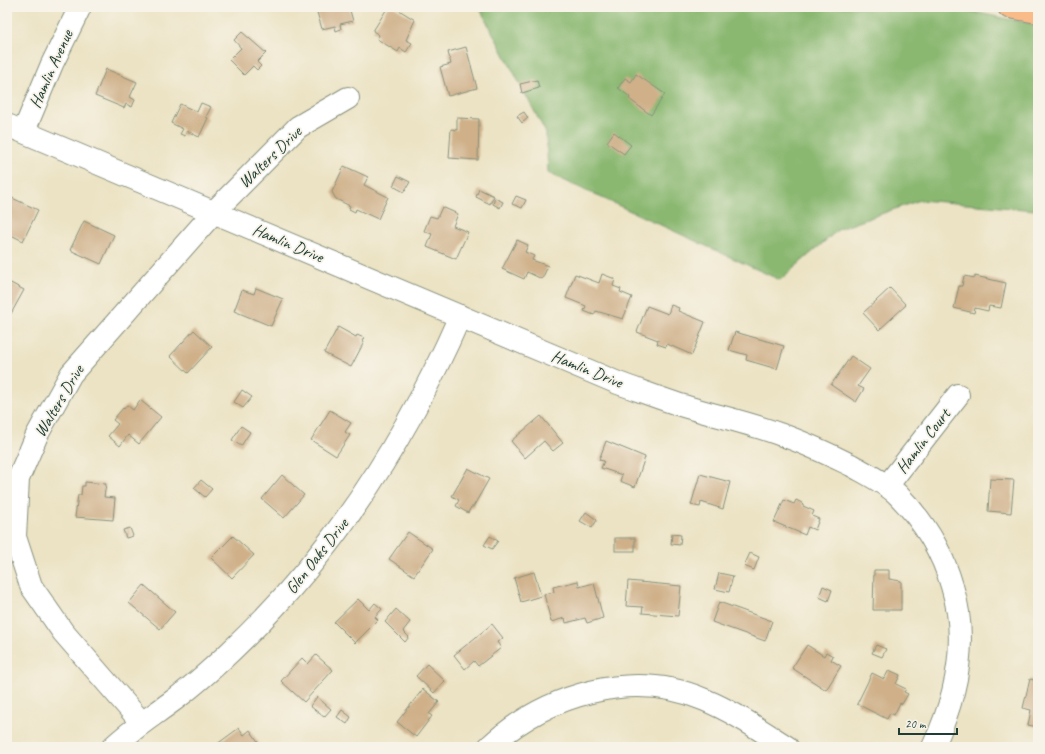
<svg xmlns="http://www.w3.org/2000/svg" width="1045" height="754" font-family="Caveat,sans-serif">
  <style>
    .forest { fill: #8ab871; stroke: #547a52 }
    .building { fill: #cfb089 }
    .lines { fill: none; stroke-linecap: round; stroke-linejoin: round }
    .minor-casing { stroke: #86907c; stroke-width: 24 }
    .major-casing { stroke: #86907c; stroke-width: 24 }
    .minor { stroke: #fff; stroke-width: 22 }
    .major { stroke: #f9bc89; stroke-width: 22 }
    .labels { text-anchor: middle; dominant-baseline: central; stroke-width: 3.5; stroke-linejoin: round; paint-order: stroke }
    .street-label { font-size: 17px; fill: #1f3d34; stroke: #f7f3e8 }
  </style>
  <rect width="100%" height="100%" fill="#f7f3e8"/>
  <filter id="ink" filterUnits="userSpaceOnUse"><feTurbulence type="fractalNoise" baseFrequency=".025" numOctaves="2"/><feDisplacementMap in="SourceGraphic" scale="8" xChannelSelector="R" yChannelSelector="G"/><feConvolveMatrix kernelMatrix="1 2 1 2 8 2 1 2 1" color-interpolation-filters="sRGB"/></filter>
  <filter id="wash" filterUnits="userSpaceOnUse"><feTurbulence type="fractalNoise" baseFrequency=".012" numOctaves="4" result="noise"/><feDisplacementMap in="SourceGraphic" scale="16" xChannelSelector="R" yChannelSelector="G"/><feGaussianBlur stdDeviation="0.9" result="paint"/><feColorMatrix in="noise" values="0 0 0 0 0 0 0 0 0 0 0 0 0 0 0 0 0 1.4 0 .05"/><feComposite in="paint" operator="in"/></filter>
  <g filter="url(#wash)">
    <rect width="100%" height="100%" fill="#ece3c4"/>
    <!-- forest -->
    <polygon class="forest" points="479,7 949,7 1038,25 1038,213 1035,210 920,200 839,229 780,280 548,173 546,133"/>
    <g id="blocks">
      <!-- building -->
      <g class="building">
        <polygon points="323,7 349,7 353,21 340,24 341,29 336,31 335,26 322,29 316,9"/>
        <polygon points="388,7 394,7 415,20 406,40 412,43 406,52 400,48 398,52 377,39 379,35 373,31"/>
        <polygon points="242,32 266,53 257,62 261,66 257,70 253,66 244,75 229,60 241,48 234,40"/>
        <polygon points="466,47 477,88 448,96 440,67 451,64 448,52"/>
        <polygon points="106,69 137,82 130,97 135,100 132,107 126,104 124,108 95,96"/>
        <polygon points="636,74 665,94 651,115 629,99 630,97 618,88 625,78 631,82"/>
        <polygon points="537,80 539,88 522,93 520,84"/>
        <polygon points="201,103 211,107 206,117 208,118 199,137 187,131 185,136 180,134 183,129 171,123 180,104 197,112"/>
        <polygon points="524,112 528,118 522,123 517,116"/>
        <polygon points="457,118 479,119 478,160 449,158 451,129 457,130"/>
        <polygon points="614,132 631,145 624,154 607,142"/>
        <polygon points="344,166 368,177 364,185 388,197 378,219 356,209 355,212 349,209 350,206 336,199 332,192"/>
        <polygon points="398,176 410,182 404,192 393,186"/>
        <polygon points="479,189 494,196 490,204 476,197"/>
        <polygon points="8,196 38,210 23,241 7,233"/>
        <polygon points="516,196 526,200 522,208 512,204"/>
        <polygon points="495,198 503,202 500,208 493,204"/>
        <polygon points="442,207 458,214 453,226 468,232 456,259 427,247 432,234 424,231 430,216 437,218"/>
        <polygon points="84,221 114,235 101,264 70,250"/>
        <polygon points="517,240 528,245 525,252 534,256 532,260 548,266 542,279 527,272 524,279 502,269"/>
        <polygon points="575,274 599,283 602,274 615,279 613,286 621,289 620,292 632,297 623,319 596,311 594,315 584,311 586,306 566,298"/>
        <polygon points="964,276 975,278 975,276 1006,283 1001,308 989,306 988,311 975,308 974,313 954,308 959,286 962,286"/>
        <polygon points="7,281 24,290 7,321"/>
        <polygon points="256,288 283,299 271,326 234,311 242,290 254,294"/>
        <polygon points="890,288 906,305 879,330 863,313"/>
        <polygon points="671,305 679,308 678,311 705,322 692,355 667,344 666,347 657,344 658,340 637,332 647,306 668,314"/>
        <polygon points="338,327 356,337 357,335 364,338 362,341 364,342 351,367 324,353"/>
        <polygon points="194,330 212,347 188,373 170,356"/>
        <polygon points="735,332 784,346 777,369 746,360 747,355 729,350"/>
        <polygon points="851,356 870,369 858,386 864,389 856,402 831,385"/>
        <polygon points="242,390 252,397 243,408 234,402"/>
        <polygon points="140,400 161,417 139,444 128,435 120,446 108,436 118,424 113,420 123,408 124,409 127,405 133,410"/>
        <polygon points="330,410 351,423 345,432 350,435 336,456 311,440"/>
        <polygon points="541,416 563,443 553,451 544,441 525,458 511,441"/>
        <polygon points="241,426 250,432 241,446 232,440"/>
        <polygon points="606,441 645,457 635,487 620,481 622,475 601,468 604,461 599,460"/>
        <polygon points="468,468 489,479 473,507 471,507 468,513 456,506 459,500 452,496"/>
        <polygon points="700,474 730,482 723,509 701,502 700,507 691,505"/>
        <polygon points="282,475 304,495 284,518 262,499"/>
        <polygon points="990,479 1014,480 1011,513 988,511"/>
        <polygon points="201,480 212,489 205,497 194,488"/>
        <polygon points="85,482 106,484 104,497 115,498 113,520 75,517 78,495 81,495 82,486 85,486"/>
        <polygon points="784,500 794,504 796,500 802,503 803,506 814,511 812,516 819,519 815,530 808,527 805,535 774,522"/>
        <polygon points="586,512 597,520 592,528 580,521"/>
        <polygon points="130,528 133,536 126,538 123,530"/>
        <polygon points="408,532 433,549 414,576 389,559"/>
        <polygon points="672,534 681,535 680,545 671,544"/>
        <polygon points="233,536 254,555 232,578 211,558"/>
        <polygon points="490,536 498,541 492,549 484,545"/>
        <rect x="615" y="538" width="20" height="13"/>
        <polygon points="750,553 759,557 754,570 744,566"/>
        <polygon points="874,570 889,570 889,579 901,581 901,610 873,610"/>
        <polygon points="534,572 541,596 521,602 514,578"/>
        <polygon points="719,573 733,576 729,592 715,589"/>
        <polygon points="578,581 579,587 594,583 603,618 587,623 585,618 566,623 565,618 551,622 544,594 554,592 553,587"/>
        <polygon points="628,581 681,586 678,616 642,613 643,607 626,606"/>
        <polygon points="144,585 175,612 160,629 129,603"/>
        <polygon points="823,586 832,590 828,601 819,597"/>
        <polygon points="358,599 369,610 375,603 382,609 375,617 378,620 355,643 334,622"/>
        <polygon points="719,602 772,621 765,641 712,622"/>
        <polygon points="396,609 410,622 403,631 409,637 405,642 385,622"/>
        <polygon points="492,624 503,638 497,642 501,648 478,666 474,661 465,669 454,655"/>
        <polygon points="807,645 824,656 826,652 833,656 831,660 841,666 826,690 792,668"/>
        <polygon points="876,645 886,649 882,657 872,653"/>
        <polygon points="316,655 333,670 304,702 281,681 302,658 308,664"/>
        <polygon points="427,664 445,681 434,693 416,676"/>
        <polygon points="889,670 900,675 896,684 906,689 904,692 908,694 902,704 900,703 894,715 890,713 887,719 857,704 872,673 884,679"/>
        <polygon points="1030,679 1038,681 1038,727 1028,725 1031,710 1023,708"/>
        <polygon points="423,689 439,702 429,714 432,716 416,737 397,722"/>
        <polygon points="317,697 331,709 324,717 310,706"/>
        <polygon points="342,710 351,717 347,724 337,717"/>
        <polygon points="239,728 244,735 250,730 259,743 254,747 213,747"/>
      </g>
    </g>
  </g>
  <g filter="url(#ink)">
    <use href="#blocks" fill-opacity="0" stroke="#86907c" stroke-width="1"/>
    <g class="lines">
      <defs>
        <g id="minor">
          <path d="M 7,125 L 618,383 C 641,391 664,400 687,407 C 717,416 749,423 779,434 C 804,442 828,454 851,465 C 867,474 884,482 897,494 C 923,520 942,551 952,586 C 969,641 957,696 933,747"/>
          <polyline points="24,131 52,64 80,7"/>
          <polyline points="887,486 958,395"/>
          <polyline points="142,723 63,632 31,586 15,537 18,479 37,435 71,374 214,212 298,127 348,98"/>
          <path d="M 113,747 C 131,730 151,717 170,703 C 191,688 211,670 230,652 C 331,557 405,442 460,316"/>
          <path d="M 489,747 C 545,695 632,668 705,700 C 734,712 760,730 787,747"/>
        </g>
        <polyline id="major" points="1009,7 1038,12"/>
      </defs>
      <!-- minor casing -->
      <use href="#minor" class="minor-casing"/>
      <!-- major casing -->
      <use href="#major" class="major-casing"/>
      <!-- minor -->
      <use href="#minor" class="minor"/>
      <!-- major -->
      <use href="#major" class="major"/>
    </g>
  </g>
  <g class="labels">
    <!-- street labels -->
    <g class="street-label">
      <text transform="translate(51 69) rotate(-66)">Hamlin Avenue</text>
      <text transform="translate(270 157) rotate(-44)">Walters Drive</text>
      <text transform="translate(288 243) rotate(23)">Hamlin Drive</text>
      <text transform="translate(587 369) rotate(22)">Hamlin Drive</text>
      <text transform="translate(59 401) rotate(-59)">Walters Drive</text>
      <text transform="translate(923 441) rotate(-52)">Hamlin Court</text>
      <text transform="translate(317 556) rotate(-52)">Glen Oaks Drive</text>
    </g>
  </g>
  <!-- margin -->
  <rect width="1045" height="754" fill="none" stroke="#f7f3e8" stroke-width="24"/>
  <!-- scale -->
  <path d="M899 728v6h58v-6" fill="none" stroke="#1f3d34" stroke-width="2"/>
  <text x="905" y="728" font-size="12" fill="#1f3d34" stroke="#f7f3e8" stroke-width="3" paint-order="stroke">20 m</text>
</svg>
